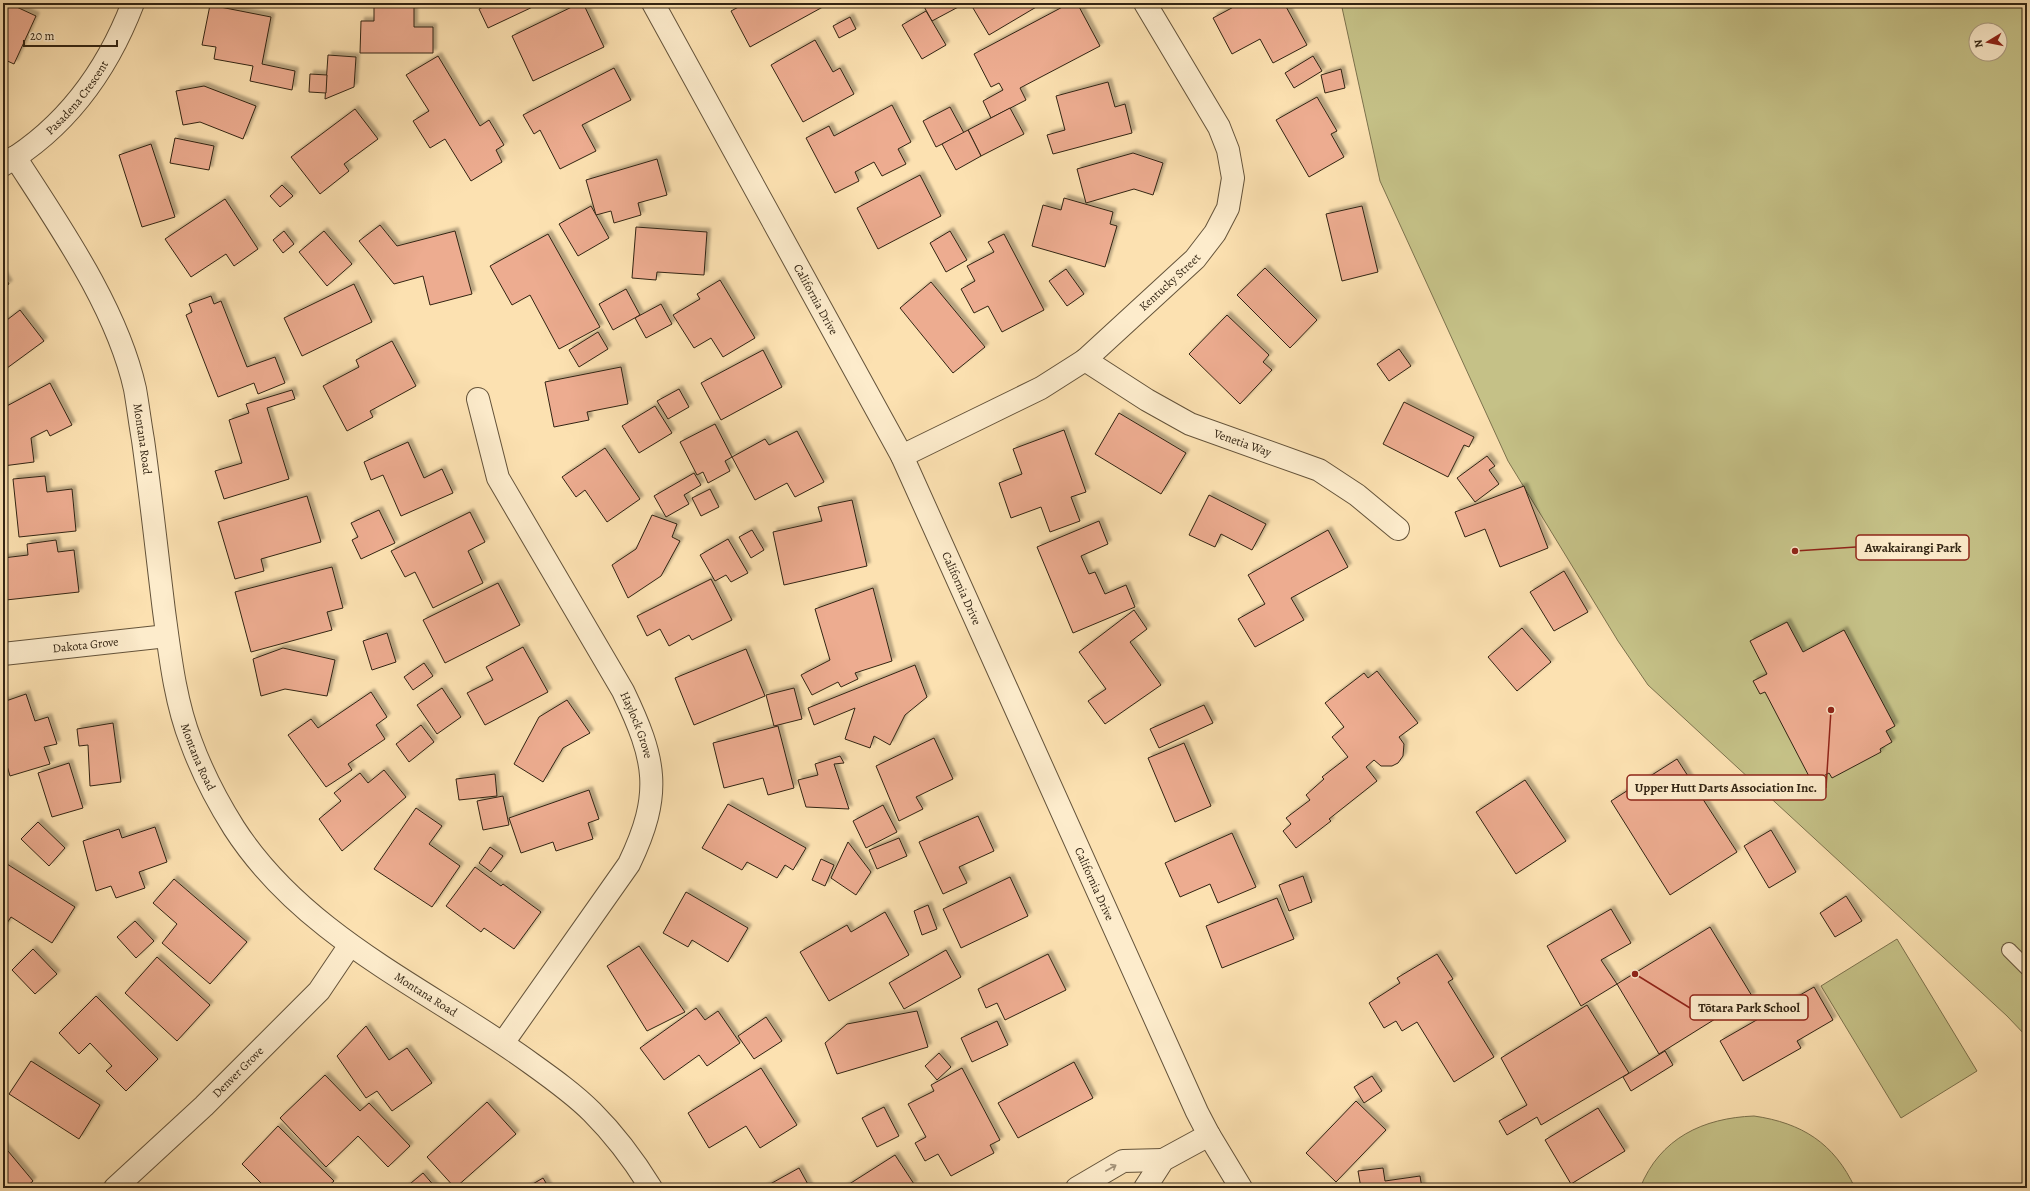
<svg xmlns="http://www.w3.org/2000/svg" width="2030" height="1191" font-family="Alegreya,serif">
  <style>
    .green { fill: #c5c187; stroke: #7c724d; fill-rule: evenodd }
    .building { fill: #edac90; stroke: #322413; filter: url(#shadow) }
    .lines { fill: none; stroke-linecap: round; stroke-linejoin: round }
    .service-casing { stroke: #64533a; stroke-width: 16 }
    .minor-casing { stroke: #64533a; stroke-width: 24 }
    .tertiary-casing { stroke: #64533a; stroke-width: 24 }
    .service { stroke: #fdeccc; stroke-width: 14 }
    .minor { stroke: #fdeccc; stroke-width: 22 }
    .tertiary { stroke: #fdeccc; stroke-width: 22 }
    .oneway { stroke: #a29279 }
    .labels { text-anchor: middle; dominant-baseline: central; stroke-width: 4; stroke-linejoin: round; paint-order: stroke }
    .street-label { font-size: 12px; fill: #322413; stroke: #fdeccc }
    .leader { fill: none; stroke: #8f2418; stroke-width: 1.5 }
    .callout-dot { fill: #8f2418; stroke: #fdeccc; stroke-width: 1.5 }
    .callout { fill: #fdeccc; stroke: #8f2418; stroke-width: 1.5 }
    .callout-label { font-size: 13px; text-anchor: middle; font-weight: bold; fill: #322413 }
  </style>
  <defs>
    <filter id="shadow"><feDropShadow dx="3.5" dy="-3.5" stdDeviation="1" flood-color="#0004"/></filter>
  </defs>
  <rect width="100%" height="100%" fill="#fce1b1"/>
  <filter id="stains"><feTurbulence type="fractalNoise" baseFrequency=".005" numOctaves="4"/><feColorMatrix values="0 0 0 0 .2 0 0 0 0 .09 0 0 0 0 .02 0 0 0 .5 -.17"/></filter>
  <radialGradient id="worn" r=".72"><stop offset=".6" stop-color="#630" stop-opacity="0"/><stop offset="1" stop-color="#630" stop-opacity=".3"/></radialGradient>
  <!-- green -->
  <g class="green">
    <path d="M 1341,3 L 2027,3 L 2027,1037 L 2007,1016 L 1648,685 L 1618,641 L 1508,461 L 1380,181 ZM 1976,30 L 2000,30 L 2000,54 L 1976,54 Z"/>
    <polygon points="1897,939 1977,1071 1901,1118 1821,986"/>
    <path d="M 1754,1116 C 1802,1123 1834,1143 1855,1188 L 1640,1188 C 1660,1138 1703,1118 1754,1116 Z"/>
  </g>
  <!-- building -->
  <g class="building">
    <polygon points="3,3 8,3 36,16 14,64 3,59"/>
    <polygon points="374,3 414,3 414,27 433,27 433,53 360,53 361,21 374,21"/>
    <polygon points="491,3 538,3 539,4 488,28 479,9"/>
    <polygon points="580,3 583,3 604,47 533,81 512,36"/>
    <polygon points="746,3 830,3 750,47 731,11"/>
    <polygon points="922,3 961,3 962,5 932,21"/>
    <polygon points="970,3 1043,3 989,35"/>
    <polygon points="1070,3 1077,3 1100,46 1020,88 1026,100 991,118 983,101 1003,90 999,83 991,87 974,54"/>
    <polygon points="1241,3 1284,3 1307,45 1273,63 1260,39 1232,54 1213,18"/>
    <polygon points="210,5 271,17 262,64 295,71 292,90 250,81 253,66 214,59 216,47 202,45"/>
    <polygon points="926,11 946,45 922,59 902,25"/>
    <polygon points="850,17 856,29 839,38 833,26"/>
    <polygon points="815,40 833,72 840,68 854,94 803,122 771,65"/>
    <polygon points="328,55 356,57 354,87 325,99"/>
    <polygon points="438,56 480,126 489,120 504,145 496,150 502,162 471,181 445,139 430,148 413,121 429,111 406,75"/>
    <polygon points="1313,56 1322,71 1294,88 1285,73"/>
    <polygon points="614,68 631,100 582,125 596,151 560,169 540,130 534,134 523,115"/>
    <polygon points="1341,69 1345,88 1325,93 1321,75"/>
    <polygon points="310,74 327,75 326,93 309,92"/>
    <polygon points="1108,82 1115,107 1125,104 1132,133 1053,154 1047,135 1065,130 1056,96"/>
    <polygon points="204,86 256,106 243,139 200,122 183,125 176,91"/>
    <polygon points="1317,97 1337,131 1331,134 1344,157 1309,177 1276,120"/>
    <polygon points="892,105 911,142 898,149 906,164 882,176 874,162 855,172 859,181 835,193 806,138 829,126 834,136"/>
    <polygon points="950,107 964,133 936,147 923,121"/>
    <polygon points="1010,108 1024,134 981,156 968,130"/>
    <polygon points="355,109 378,139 344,164 349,171 320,194 291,157"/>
    <polygon points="968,130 981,156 956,170 942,144"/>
    <polygon points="175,138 214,146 209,170 170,163"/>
    <polygon points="151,144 175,217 142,227 119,155"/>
    <polygon points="1133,153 1163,163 1153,195 1134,189 1086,203 1077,169"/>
    <polygon points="657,159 667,195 638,203 641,215 614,223 611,211 596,215 586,180"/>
    <polygon points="920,175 941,216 878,249 857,208"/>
    <polygon points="282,185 293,196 280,207 270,196"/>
    <polygon points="1064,198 1113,212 1110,224 1117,226 1105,267 1032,246 1043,205 1061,210"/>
    <polygon points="225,199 258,249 234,266 226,254 191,277 165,239"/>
    <polygon points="591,206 609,238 578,256 559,224"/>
    <polygon points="1362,206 1378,272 1342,281 1326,214"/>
    <polygon points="380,225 397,246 455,231 472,294 430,305 423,276 394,284 359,241"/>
    <polygon points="636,227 707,232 704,275 657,272 656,280 632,278"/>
    <polygon points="284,231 294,244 283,253 273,240"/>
    <polygon points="324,231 352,264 327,286 299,252"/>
    <polygon points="950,231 967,260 946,272 930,243"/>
    <polygon points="548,234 600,327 559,349 530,295 512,305 490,266"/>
    <polygon points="1004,234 1044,310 1002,332 988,306 974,313 961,289 975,281 967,266 994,252 988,242"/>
    <polygon points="1265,268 1317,320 1290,348 1237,295"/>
    <polygon points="1066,269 1084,294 1067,306 1049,281"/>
    <polygon points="3,274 9,284 3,288"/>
    <polygon points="720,280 755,338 723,357 711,338 694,348 673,315 700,299 697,294"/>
    <polygon points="931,282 985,347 953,373 900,308"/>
    <polygon points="354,284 372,322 302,356 284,318"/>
    <polygon points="626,289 640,315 613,330 599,304"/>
    <polygon points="211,296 214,304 221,301 247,367 275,357 285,383 258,394 254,383 218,397 186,315 192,312 189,304"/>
    <polygon points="661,304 672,324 646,338 635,318"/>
    <polygon points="20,310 44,341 3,371 3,323"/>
    <polygon points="1227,315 1269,355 1263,362 1272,370 1240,404 1189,354"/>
    <polygon points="598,332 608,349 579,367 569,350"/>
    <polygon points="392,341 416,386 370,411 373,417 347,431 323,386 359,367 356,360"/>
    <polygon points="1399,349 1411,366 1389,381 1377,364"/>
    <polygon points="763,350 782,387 721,420 701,383"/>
    <polygon points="621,367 628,404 587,412 589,420 554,427 545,382"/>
    <polygon points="50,383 72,425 50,436 47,430 31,438 34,462 3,466 3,408"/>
    <polygon points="679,389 689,407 668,419 657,401"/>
    <polygon points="292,390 295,399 267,408 289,479 224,499 215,471 242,463 229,420 249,413 246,404"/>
    <polygon points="1404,402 1474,437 1469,447 1464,445 1448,477 1383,444"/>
    <polygon points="655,406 672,433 639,453 622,426"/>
    <polygon points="1119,413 1186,453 1161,494 1095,454"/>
    <polygon points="715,424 732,457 725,461 730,471 708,483 703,472 697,475 680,442"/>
    <polygon points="1064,430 1086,492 1071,497 1080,521 1050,532 1041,507 1011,518 999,483 1022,474 1013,449"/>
    <polygon points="797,431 824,482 795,497 787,483 755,500 732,457 765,439 769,445"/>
    <polygon points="408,442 424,478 442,469 453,493 401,516 383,475 371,480 364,462"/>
    <polygon points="605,448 640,499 607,522 585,490 576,497 562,477"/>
    <polygon points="1487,456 1495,466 1489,470 1499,484 1475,502 1457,478"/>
    <polygon points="694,473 701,485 684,495 689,504 666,517 654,496"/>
    <polygon points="45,476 47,492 72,489 76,531 19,537 13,479"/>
    <polygon points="1524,486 1548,548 1500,567 1485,529 1465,537 1455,512"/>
    <polygon points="710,489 719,507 701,516 692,498"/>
    <polygon points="1209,495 1266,524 1252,550 1221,534 1215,547 1189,535"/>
    <polygon points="307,496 321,542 261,559 264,571 235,579 218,522"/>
    <polygon points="852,500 867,566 784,585 773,532 822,521 818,507"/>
    <polygon points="379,510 395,543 361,559 352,540 358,537 351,523"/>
    <polygon points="470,512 485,542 468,551 483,583 433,608 415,572 405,577 391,551"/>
    <polygon points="652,515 677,524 672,537 680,541 661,576 628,598 612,565 636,549"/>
    <polygon points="1099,521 1108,544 1081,556 1089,574 1095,572 1105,594 1126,585 1135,607 1073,633 1037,547"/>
    <polygon points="752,530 764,550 751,558 739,537"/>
    <polygon points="1328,530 1348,567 1291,598 1304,620 1255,647 1238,619 1265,604 1248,575"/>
    <polygon points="728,539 748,573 731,582 726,575 715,581 700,555"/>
    <polygon points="56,540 58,552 74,550 79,592 6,600 3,558 28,555 27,544"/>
    <polygon points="332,567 343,608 327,612 332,630 251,652 235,592"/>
    <polygon points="1564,571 1588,612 1554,631 1530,592"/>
    <polygon points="711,579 732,620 692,640 689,635 669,646 660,629 647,636 637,616"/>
    <polygon points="498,583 520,625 445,663 423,620"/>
    <polygon points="873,588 892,661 855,673 858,679 841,687 838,682 812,695 801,675 830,660 815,609"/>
    <polygon points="1134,610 1147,629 1130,642 1161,685 1105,724 1088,701 1106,689 1079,652"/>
    <polygon points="1787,622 1803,652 1844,630 1895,726 1886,731 1892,742 1880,749 1881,752 1832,778 1829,773 1812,782 1765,692 1760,694 1753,681 1767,674 1750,641"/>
    <polygon points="1522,628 1551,662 1517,691 1488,657"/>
    <polygon points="387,633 396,662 372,670 363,641"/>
    <polygon points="523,647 548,692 485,725 467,693 493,680 486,667"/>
    <polygon points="283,648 335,660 327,696 285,689 261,696 253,659"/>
    <polygon points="746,649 765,696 694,725 675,678"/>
    <polygon points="424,663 433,676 413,690 404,677"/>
    <polygon points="915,665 927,697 905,715 890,745 874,736 870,748 845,739 855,708 814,725 808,708"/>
    <polygon points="1377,671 1418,723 1399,737 1404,744 1403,756 1398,763 1392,766 1381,766 1374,760 1366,767 1377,781 1329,819 1331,821 1296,848 1283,831 1291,824 1286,818 1310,800 1306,795 1324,779 1322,777 1348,757 1332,737 1344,727 1325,703 1364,673 1368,678"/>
    <polygon points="442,688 461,717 437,734 417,705"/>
    <polygon points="794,688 802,719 774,726 766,695"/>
    <polygon points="371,692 387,717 376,725 385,739 348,764 352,770 326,787 288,735 311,719 318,728"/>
    <polygon points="26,694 35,721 48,717 57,744 44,747 50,764 10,776 3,752 3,702"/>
    <polygon points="567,700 590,733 563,748 543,782 514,764 539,717"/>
    <polygon points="1204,705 1213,723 1159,748 1150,729"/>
    <polygon points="113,723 121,782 90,786 88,745 79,746 77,729"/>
    <polygon points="421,725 434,742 409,762 396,744"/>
    <polygon points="778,726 794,788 768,795 763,778 724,788 713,743"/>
    <polygon points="934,738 953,779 916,797 923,809 899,821 876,766"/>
    <polygon points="1184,743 1211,806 1175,822 1148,758"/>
    <polygon points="840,756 844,763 834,764 849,809 806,807 798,780 818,775 815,764"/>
    <polygon points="1677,759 1737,852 1670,895 1611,801"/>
    <polygon points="69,763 83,808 52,817 38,773"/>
    <polygon points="384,770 406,797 342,851 319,819 341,801 334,793 360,773 368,783"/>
    <polygon points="495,774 497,796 459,800 456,779"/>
    <polygon points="1525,780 1566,841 1516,874 1476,812"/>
    <polygon points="589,790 599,819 588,823 593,839 556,851 553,842 521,853 509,818"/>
    <polygon points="503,796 509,825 483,830 477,801"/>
    <polygon points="728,804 806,848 793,870 785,865 777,878 747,862 742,870 702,848"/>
    <polygon points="883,805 897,832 866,848 853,821"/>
    <polygon points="416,808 442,826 429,844 460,866 432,907 374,869"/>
    <polygon points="978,816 994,851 959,867 967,883 943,894 919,842"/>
    <polygon points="38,822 65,848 49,866 21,839"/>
    <polygon points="155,827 167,862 139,872 145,888 116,898 111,886 96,891 83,841 119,829 122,838"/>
    <polygon points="1771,830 1796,872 1769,888 1744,846"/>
    <polygon points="1232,833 1256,887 1218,903 1210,884 1180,897 1165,863"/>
    <polygon points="899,838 907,856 877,869 869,850"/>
    <polygon points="848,842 871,872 856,895 831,878"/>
    <polygon points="490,847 503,856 491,872 479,863"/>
    <polygon points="821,859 834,865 825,886 812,880"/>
    <polygon points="7,864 75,907 52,943 11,917 3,929 3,870"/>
    <polygon points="475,867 501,886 503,884 541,912 514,949 484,928 481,932 446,906"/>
    <polygon points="1303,876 1312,902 1289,911 1279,885"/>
    <polygon points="1010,877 1028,916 961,948 943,909"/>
    <polygon points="174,879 247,942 210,984 162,943 177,924 153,903"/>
    <polygon points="686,892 748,928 728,962 692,940 688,947 663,933"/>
    <polygon points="1846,896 1862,921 1835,937 1820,913"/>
    <polygon points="1277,898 1294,939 1222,968 1206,926"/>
    <polygon points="928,905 937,929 922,935 914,911"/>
    <polygon points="1611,909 1631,943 1601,960 1617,984 1581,1006 1547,946"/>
    <polygon points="885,912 909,955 829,1001 800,952 847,925 851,932"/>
    <polygon points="135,921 154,941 136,958 117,937"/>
    <polygon points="1710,927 1752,996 1659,1054 1617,984"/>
    <polygon points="639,946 685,1012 647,1031 607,966"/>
    <polygon points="33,949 57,974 35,994 12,970"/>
    <polygon points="946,950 961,977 904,1009 889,983"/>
    <polygon points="1048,954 1066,990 1005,1020 997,1003 986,1008 978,989"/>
    <polygon points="1437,954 1453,979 1448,982 1494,1057 1454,1082 1417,1022 1402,1031 1396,1021 1384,1028 1369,1003 1400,983 1397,978"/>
    <polygon points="157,957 210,1005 177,1041 125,993"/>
    <polygon points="1814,987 1833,1020 1797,1041 1801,1048 1743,1081 1720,1041"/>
    <polygon points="96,996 158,1059 126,1091 106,1071 112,1066 90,1043 79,1054 59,1033"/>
    <polygon points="1587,1005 1629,1073 1541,1125 1537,1117 1507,1135 1499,1121 1527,1105 1501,1058"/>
    <polygon points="696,1008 705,1020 718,1011 740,1043 707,1066 699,1055 664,1080 640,1048"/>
    <polygon points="917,1011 928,1047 837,1074 825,1043 847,1024"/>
    <polygon points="766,1017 782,1041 754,1059 738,1036"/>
    <polygon points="997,1021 1008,1045 972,1062 961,1038"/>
    <polygon points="366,1026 389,1060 407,1048 432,1083 392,1111 377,1091 366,1098 337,1056"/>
    <polygon points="1665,1051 1673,1065 1631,1091 1623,1077"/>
    <polygon points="939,1053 951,1067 937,1080 925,1066"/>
    <polygon points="31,1061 100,1105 79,1139 9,1094"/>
    <polygon points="1074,1062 1093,1098 1018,1138 998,1103"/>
    <polygon points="761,1068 797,1125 760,1148 746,1126 709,1148 688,1113"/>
    <polygon points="962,1068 1000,1140 990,1145 994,1153 951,1176 938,1154 925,1161 915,1143 926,1137 908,1104 934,1091 931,1085"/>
    <polygon points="325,1075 360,1111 369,1103 410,1146 388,1167 358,1136 326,1167 280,1118"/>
    <polygon points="1372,1076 1382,1091 1364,1103 1354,1087"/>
    <polygon points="1356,1101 1386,1130 1336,1182 1306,1153"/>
    <polygon points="487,1102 516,1134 455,1188 427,1157"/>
    <polygon points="884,1107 899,1136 877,1147 862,1118"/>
    <polygon points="1598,1108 1625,1151 1571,1184 1545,1140"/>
    <polygon points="278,1126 334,1181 326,1188 266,1188 242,1164"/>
    <polygon points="3,1145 33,1181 25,1188 3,1188"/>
    <polygon points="895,1155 914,1184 908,1188 843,1188"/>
    <polygon points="799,1168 810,1188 763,1188"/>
    <polygon points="1383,1168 1385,1181 1420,1176 1422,1188 1361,1188 1358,1171"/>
    <polygon points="423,1173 436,1188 405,1188"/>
    <polygon points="543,1178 549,1188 526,1188"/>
  </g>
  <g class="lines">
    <defs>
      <polyline id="service" points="2009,950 2027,968"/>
      <g id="minor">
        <path id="s1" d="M 15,157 C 60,227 117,308 135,389 C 138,406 140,423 143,440 C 151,497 157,554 164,611 C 170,655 175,701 191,742 C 202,772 217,801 234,828 C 305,938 431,990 532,1064 C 553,1079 574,1094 592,1112 C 614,1134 635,1162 651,1188"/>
        <path id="s2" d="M 3,165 C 67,127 107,71 133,3"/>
        <path id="s3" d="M 1085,360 L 1147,400 L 1190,424 L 1319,470 L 1357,495 L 1398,529"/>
        <path id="s4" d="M 478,399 L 498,478 L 623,691 C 656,760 663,793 629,864 L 503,1043"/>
        <path id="s5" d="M 902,456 L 1041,388 L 1085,360 L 1195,259 L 1215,233 L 1228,208 L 1233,178 L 1228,150 L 1219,127 L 1145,3"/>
        <path id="s6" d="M 3,654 L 167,636"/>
        <path id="s7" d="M 115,1188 L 204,1106 L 319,991 L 350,945"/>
        <polyline points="1077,1188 1123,1161 1163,1160"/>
        <polyline points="1145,1188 1163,1160 1209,1135"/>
      </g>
      <g id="tertiary">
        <path id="s8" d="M 653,3 L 902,456 L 1197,1112 L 1209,1135 L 1241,1188"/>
      </g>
    </defs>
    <!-- service casing -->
    <use href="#service" class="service-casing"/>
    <!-- minor casing -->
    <use href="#minor" class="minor-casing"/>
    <!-- tertiary casing -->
    <use href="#tertiary" class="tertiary-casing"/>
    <!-- service -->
    <use href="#service" class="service"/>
    <!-- minor -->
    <use href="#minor" class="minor"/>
    <!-- tertiary -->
    <use href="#tertiary" class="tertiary"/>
  </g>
  <!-- one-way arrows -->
  <defs><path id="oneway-shaft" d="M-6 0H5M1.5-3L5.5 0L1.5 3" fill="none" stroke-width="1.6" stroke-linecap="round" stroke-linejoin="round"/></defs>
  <use class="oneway" href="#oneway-shaft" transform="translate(1111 1168) rotate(-30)"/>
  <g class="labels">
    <!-- street labels -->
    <g class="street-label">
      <text stroke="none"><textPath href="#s2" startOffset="101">Pasadena Crescent</textPath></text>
      <text stroke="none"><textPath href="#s5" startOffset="322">Kentucky Street</textPath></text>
      <text stroke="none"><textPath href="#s8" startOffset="338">California Drive</textPath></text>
      <text stroke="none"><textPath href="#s1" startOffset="313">Montana Road</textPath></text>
      <text stroke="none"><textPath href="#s3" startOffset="179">Venetia Way</textPath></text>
      <text stroke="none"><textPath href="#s8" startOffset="662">California Drive</textPath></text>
      <text stroke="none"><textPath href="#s6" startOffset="83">Dakota Grove</textPath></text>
      <text stroke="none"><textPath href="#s4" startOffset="365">Haylock Grove</textPath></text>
      <text stroke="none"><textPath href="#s1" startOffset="637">Montana Road</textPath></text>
      <text stroke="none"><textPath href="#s8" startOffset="986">California Drive</textPath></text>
      <text stroke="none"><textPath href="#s1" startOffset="973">Montana Road</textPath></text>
      <text stroke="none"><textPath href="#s7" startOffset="169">Denver Grove</textPath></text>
    </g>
  </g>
  <!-- callouts -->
  <path class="leader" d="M1795 551L1856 547M1831 710L1826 788M1635 974L1690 1008"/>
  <g class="callout-dot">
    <circle cx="1795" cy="551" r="4"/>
    <circle cx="1831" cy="710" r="4"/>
    <circle cx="1635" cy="974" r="4"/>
  </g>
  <g class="callout">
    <rect x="1856" y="535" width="113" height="25" rx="4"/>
    <rect x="1627" y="775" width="199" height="25" rx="4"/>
    <rect x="1690" y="995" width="118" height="25" rx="4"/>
  </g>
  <g class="callout-label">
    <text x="1913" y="552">Awakairangi Park</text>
    <text x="1726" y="792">Upper Hutt Darts Association Inc.</text>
    <text x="1749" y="1012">Tōtara Park School</text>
  </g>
  <!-- margin -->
  <rect width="2030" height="1191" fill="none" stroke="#fce1b1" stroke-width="16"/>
  <rect x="4" y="4" width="2022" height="1183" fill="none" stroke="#322413" stroke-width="2"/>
  <rect x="8" y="8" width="2014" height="1175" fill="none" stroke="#322413"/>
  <!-- north arrow -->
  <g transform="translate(1988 42) rotate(260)"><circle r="19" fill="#fdeccc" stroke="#ac9c82"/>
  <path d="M0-3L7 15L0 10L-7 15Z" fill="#8f2418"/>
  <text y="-6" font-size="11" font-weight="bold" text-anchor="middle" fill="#322413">N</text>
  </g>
  <!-- scale -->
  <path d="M24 40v6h93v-6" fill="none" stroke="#322413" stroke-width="2"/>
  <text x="30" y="40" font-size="12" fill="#322413" stroke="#fdeccc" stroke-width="3" paint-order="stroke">20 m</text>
  <rect width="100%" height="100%" filter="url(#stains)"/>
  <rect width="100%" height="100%" fill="url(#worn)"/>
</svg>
